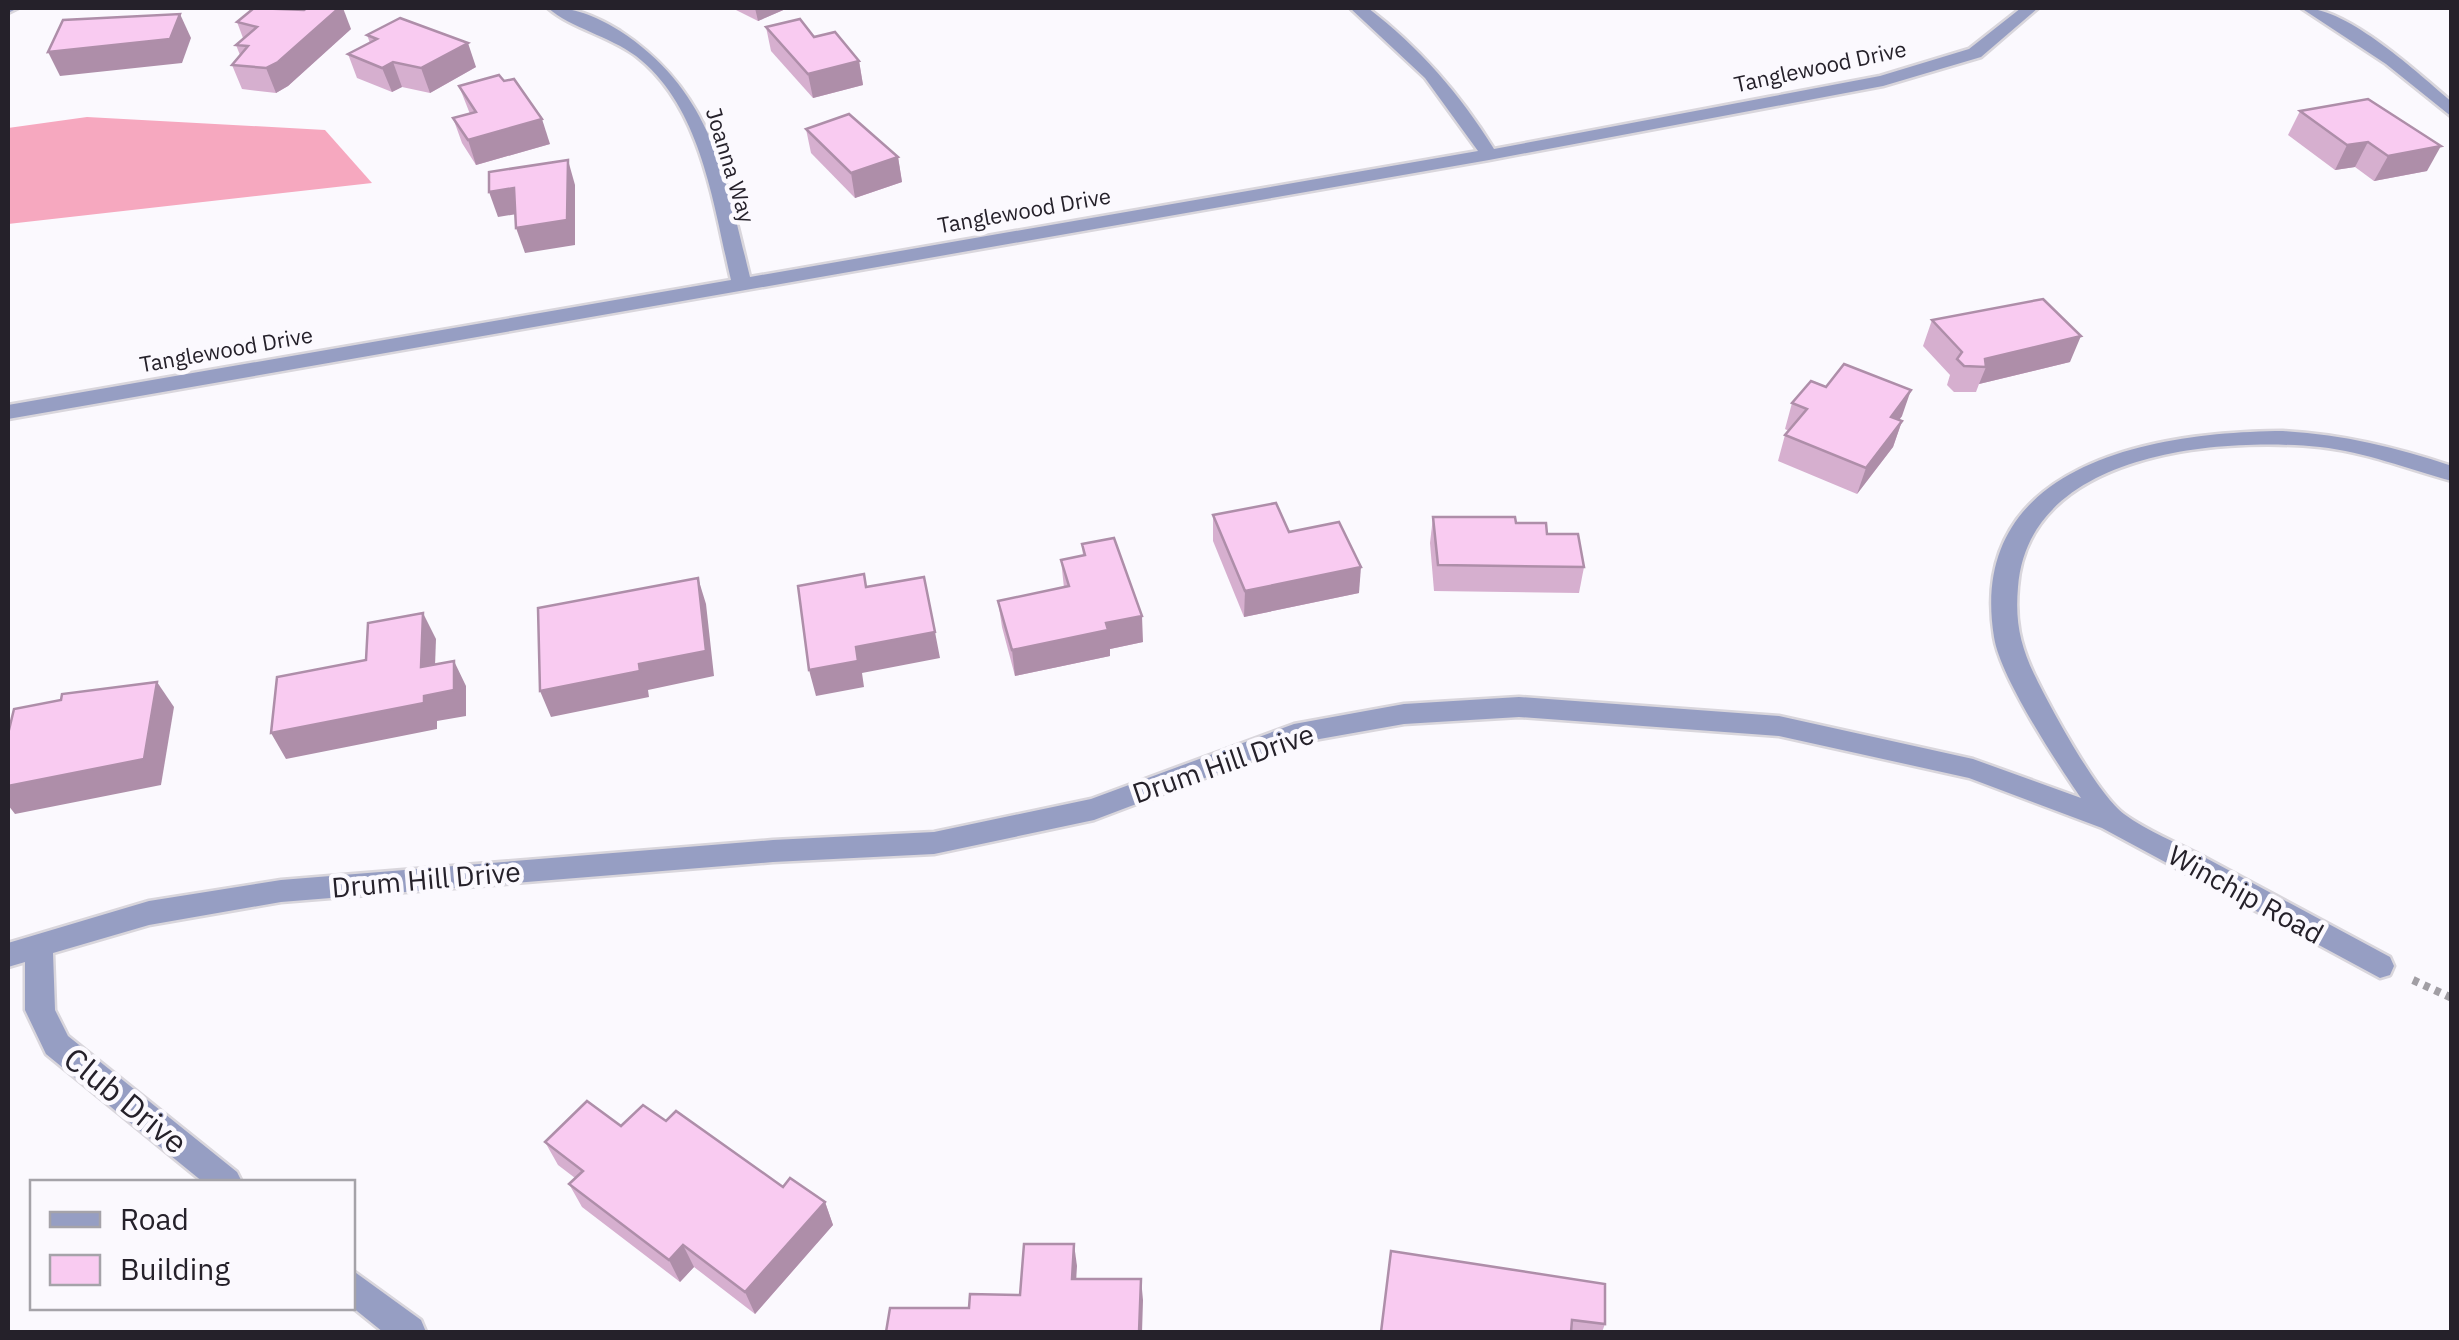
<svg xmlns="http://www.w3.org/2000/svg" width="2459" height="1340" font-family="'IBM Plex Sans',sans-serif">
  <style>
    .forest { fill: #f6a8bf }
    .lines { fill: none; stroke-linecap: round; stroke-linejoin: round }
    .minor-casing { stroke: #d9d6dc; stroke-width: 5 }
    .path { stroke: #a19ea4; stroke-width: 8; stroke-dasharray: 6 6; stroke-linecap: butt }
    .minor { fill: #969ec3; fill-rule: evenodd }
    .wall { fill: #d6afcf }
    .shaded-wall { fill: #ae8ea9 }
    .building { fill: #f9cbf1; stroke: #ae8ea9; stroke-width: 2.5 }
    .labels { text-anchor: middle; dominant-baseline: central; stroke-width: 9; stroke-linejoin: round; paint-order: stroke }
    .far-street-label { font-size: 22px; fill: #25212a; stroke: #fbf9fe }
    .street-label { font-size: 28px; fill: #25212a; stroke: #fbf9fe }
    .near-street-label { font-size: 32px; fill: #25212a; stroke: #fbf9fe }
  </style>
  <rect width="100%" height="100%" fill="#fbf9fe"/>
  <!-- forest -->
  <polygon class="forest" points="87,117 325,130 372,183 8,224 8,128"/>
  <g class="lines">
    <defs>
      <g id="minor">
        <polygon points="8,8 18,8 8,13"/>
        <path d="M 548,8 C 573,6 599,18 620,31 C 713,92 725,177 750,277 L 1478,151 L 1425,78 L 1350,8 L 1368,8 C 1419,47 1460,94 1494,149 L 1880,76 L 1969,49 L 2021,8 L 2038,8 L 1981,57 L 1883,86 L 1489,160 L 8,419 L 8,405 L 731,280 C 713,204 702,107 636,56 C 609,36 571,28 548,8 Z"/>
        <path d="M 2301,8 C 2345,5 2418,73 2452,102 L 2452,117 L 2386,64 Z"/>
        <path d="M 2283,431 C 2341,434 2396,447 2452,466 L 2452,481 C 2407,469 2366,452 2320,447 C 2216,437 2028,453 2018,587 C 2015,621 2020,644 2034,674 C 2050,707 2097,794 2124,814 C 2147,831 2178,843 2204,857 C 2266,890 2328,924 2390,957 L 2394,966 L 2390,975 L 2380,978 L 2102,828 L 1969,778 L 1779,736 L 1519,717 L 1404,724 L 1297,743 L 1094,820 L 934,854 L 773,862 L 281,902 L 149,925 L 53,953 L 55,1010 L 68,1036 L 237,1172 L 242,1182 L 203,1182 L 46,1054 L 25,1010 L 25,962 L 8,967 L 8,943 L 149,901 L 281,880 L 773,840 L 934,832 L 1091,799 L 1294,724 L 1404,704 L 1519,697 L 1779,716 L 1973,759 L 2081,798 C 2057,763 2000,677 1994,637 C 1966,463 2154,432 2283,431 Z"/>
        <polygon points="352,1270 421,1320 426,1332 383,1332 352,1307"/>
      </g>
    </defs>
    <!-- minor casing -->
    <use href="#minor" class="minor-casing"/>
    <!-- path -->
    <polyline class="path" points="2413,980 2452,998"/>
    <!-- minor -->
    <use href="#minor" class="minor"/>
  </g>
  <!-- wall -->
  <g class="wall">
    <polygon points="732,8 788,8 758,21"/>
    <polygon points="237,22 351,29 288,86 276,93 242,89 232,65 240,55 236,45 243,38"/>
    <polygon points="766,27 814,37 859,61 863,85 813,98 771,51"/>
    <polygon points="367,35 476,67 430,93 402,87 392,92 357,78 348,54 370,43"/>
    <polygon points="459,86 550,144 476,165 462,143 453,118 470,114"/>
    <polygon points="2300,111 2427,171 2374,181 2355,167 2335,170 2288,135"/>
    <polygon points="806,129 898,157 902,182 855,198 811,153"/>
    <polygon points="1932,320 2070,362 1979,384 1976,392 1954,392 1947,385 1950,375 1923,346"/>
    <polygon points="1792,403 1902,416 1899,420 1902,421 1893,447 1857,494 1778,461 1785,435 1789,431 1785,429"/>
    <polygon points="1213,515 1289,532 1359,593 1244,617 1213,541"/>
    <polygon points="1433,517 1516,523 1547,534 1584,567 1579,593 1434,591 1430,543"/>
    <polygon points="1082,544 1143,642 1110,649 1110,656 1015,676 1002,627 998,601 1064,588 1061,560 1083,556"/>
    <polygon points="666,1121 783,1187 825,1202 833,1225 755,1314 694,1267 680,1282 582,1207 569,1184 575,1178 558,1165 545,1142 621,1126"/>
    <polygon points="1391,1251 1605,1324 1602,1332 1381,1332"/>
  </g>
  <!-- shaded-wall -->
  <g class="shaded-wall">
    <polygon points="339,8 343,8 351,29 288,86 276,93 266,68"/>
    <polygon points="755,8 788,8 758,21"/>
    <polygon points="180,14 191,38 182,63 60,76 48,52"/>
    <polygon points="468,43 476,67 430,93 421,68"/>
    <polygon points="859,61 863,85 813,98 808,74"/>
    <polygon points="393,62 402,87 392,92 382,68"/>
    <polygon points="542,119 550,144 476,165 468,140"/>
    <polygon points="2368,142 2355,167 2335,170 2347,145"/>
    <polygon points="2441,146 2427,171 2374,181 2388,156"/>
    <polygon points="898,157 902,182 855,198 851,173"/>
    <polygon points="568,160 575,185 575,245 525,253 516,228"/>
    <polygon points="514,188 523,213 498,217 489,192"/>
    <polygon points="2081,336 2070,362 1979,384 1986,367 1985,359"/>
    <polygon points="1911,390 1902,416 1882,443 1891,417"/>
    <polygon points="1902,421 1893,447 1857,494 1866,468"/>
    <polygon points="1361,567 1359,593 1244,617 1245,591"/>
    <polygon points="698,578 706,604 714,676 648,690 649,697 551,717 540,691"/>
    <polygon points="423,613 436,639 434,693 421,667"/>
    <polygon points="1142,616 1143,642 1110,649 1110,656 1015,676 1012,650 1106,623"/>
    <polygon points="935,632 940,658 862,673 864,687 816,696 809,670 856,647"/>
    <polygon points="454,661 466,686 466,716 437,721 437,729 286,759 271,733 424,696"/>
    <polygon points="157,682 174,707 161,785 15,814 8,805 8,786"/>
    <polygon points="825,1202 833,1225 755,1314 745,1292"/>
    <polygon points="1074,1244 1077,1266 1075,1300 1072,1279"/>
    <polygon points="683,1245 694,1267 680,1282 669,1260"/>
    <polygon points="1141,1279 1143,1300 1142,1332 1139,1332"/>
  </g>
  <!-- building -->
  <g class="building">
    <polygon points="254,8 304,10 307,8 339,8 278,62 266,68 232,65 248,46 236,45 257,27 237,22"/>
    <polygon points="180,14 170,39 48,52 63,20"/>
    <polygon points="400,18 468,43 421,68 393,62 382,68 348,54 377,39 367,35"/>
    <polygon points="800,19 814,37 835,32 859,61 808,74 766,27"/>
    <polygon points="499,75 504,81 514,79 542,119 468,140 453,118 476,112 459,86"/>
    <polygon points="2368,99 2441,146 2388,156 2368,142 2347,145 2300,111"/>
    <polygon points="849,114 898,157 851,173 806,129"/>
    <polygon points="568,160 567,220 516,228 514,188 489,192 489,172"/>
    <polygon points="2043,299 2081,336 1985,359 1986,367 1964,366 1957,359 1962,352 1932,320"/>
    <polygon points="1844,364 1911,390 1891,417 1902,421 1866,468 1785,435 1807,409 1792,403 1811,381 1826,387"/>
    <polygon points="1276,503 1289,532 1339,522 1361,567 1245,591 1213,515"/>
    <polygon points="1433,517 1515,517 1516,523 1546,523 1547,534 1578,534 1584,567 1438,565"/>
    <polygon points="1114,538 1142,616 1106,623 1108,630 1012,650 998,601 1069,586 1061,560 1085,555 1082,544"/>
    <polygon points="864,574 866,587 924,577 935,632 856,647 858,661 809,670 798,586"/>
    <polygon points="698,578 706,651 639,664 640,671 540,691 538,608"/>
    <polygon points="423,613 421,667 454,661 454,690 424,696 424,703 271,733 277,677 366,660 368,623"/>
    <polygon points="157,682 144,759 8,786 8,734 14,709 61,700 62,694"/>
    <polygon points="587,1101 621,1126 643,1105 666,1121 676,1111 783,1187 790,1178 825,1202 745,1292 683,1245 669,1260 569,1184 583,1171 545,1142"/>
    <polygon points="1024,1244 1074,1244 1072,1279 1141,1279 1139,1332 886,1332 890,1308 969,1308 970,1294 1020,1295"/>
    <polygon points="1391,1251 1605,1284 1605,1324 1572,1320 1571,1332 1381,1332"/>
  </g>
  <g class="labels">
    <!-- far-street labels -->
    <g class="far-street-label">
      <text transform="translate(1820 66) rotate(-12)">Tanglewood Drive</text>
      <text transform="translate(731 165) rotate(73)">Joanna Way</text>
      <text transform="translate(1024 210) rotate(-10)">Tanglewood Drive</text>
      <text transform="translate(226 349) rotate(-10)">Tanglewood Drive</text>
    </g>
    <!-- street labels -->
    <g class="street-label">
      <text transform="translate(1223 763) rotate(-19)">Drum Hill Drive</text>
      <text transform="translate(426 879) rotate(-5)">Drum Hill Drive</text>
      <text transform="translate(2246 894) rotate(29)">Winchip Road</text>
    </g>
    <!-- near-street labels -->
    <g class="near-street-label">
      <text transform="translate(126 1100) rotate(39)">Club Drive</text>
    </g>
  </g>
  <!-- border -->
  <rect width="2459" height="1340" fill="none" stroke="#25212a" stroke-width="20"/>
  <!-- legend -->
  <rect x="30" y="1180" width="325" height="130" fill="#fbf9fe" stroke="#a5a3a9" stroke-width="2.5"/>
  <rect x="50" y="1212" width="50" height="15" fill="#969ec3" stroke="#a5a3a9" stroke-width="2.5"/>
  <text x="120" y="1230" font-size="30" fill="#25212a">Road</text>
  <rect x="50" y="1255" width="50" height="30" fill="#f9cbf1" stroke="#a5a3a9" stroke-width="2.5"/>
  <text x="120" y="1280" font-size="30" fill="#25212a">Building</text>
</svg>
